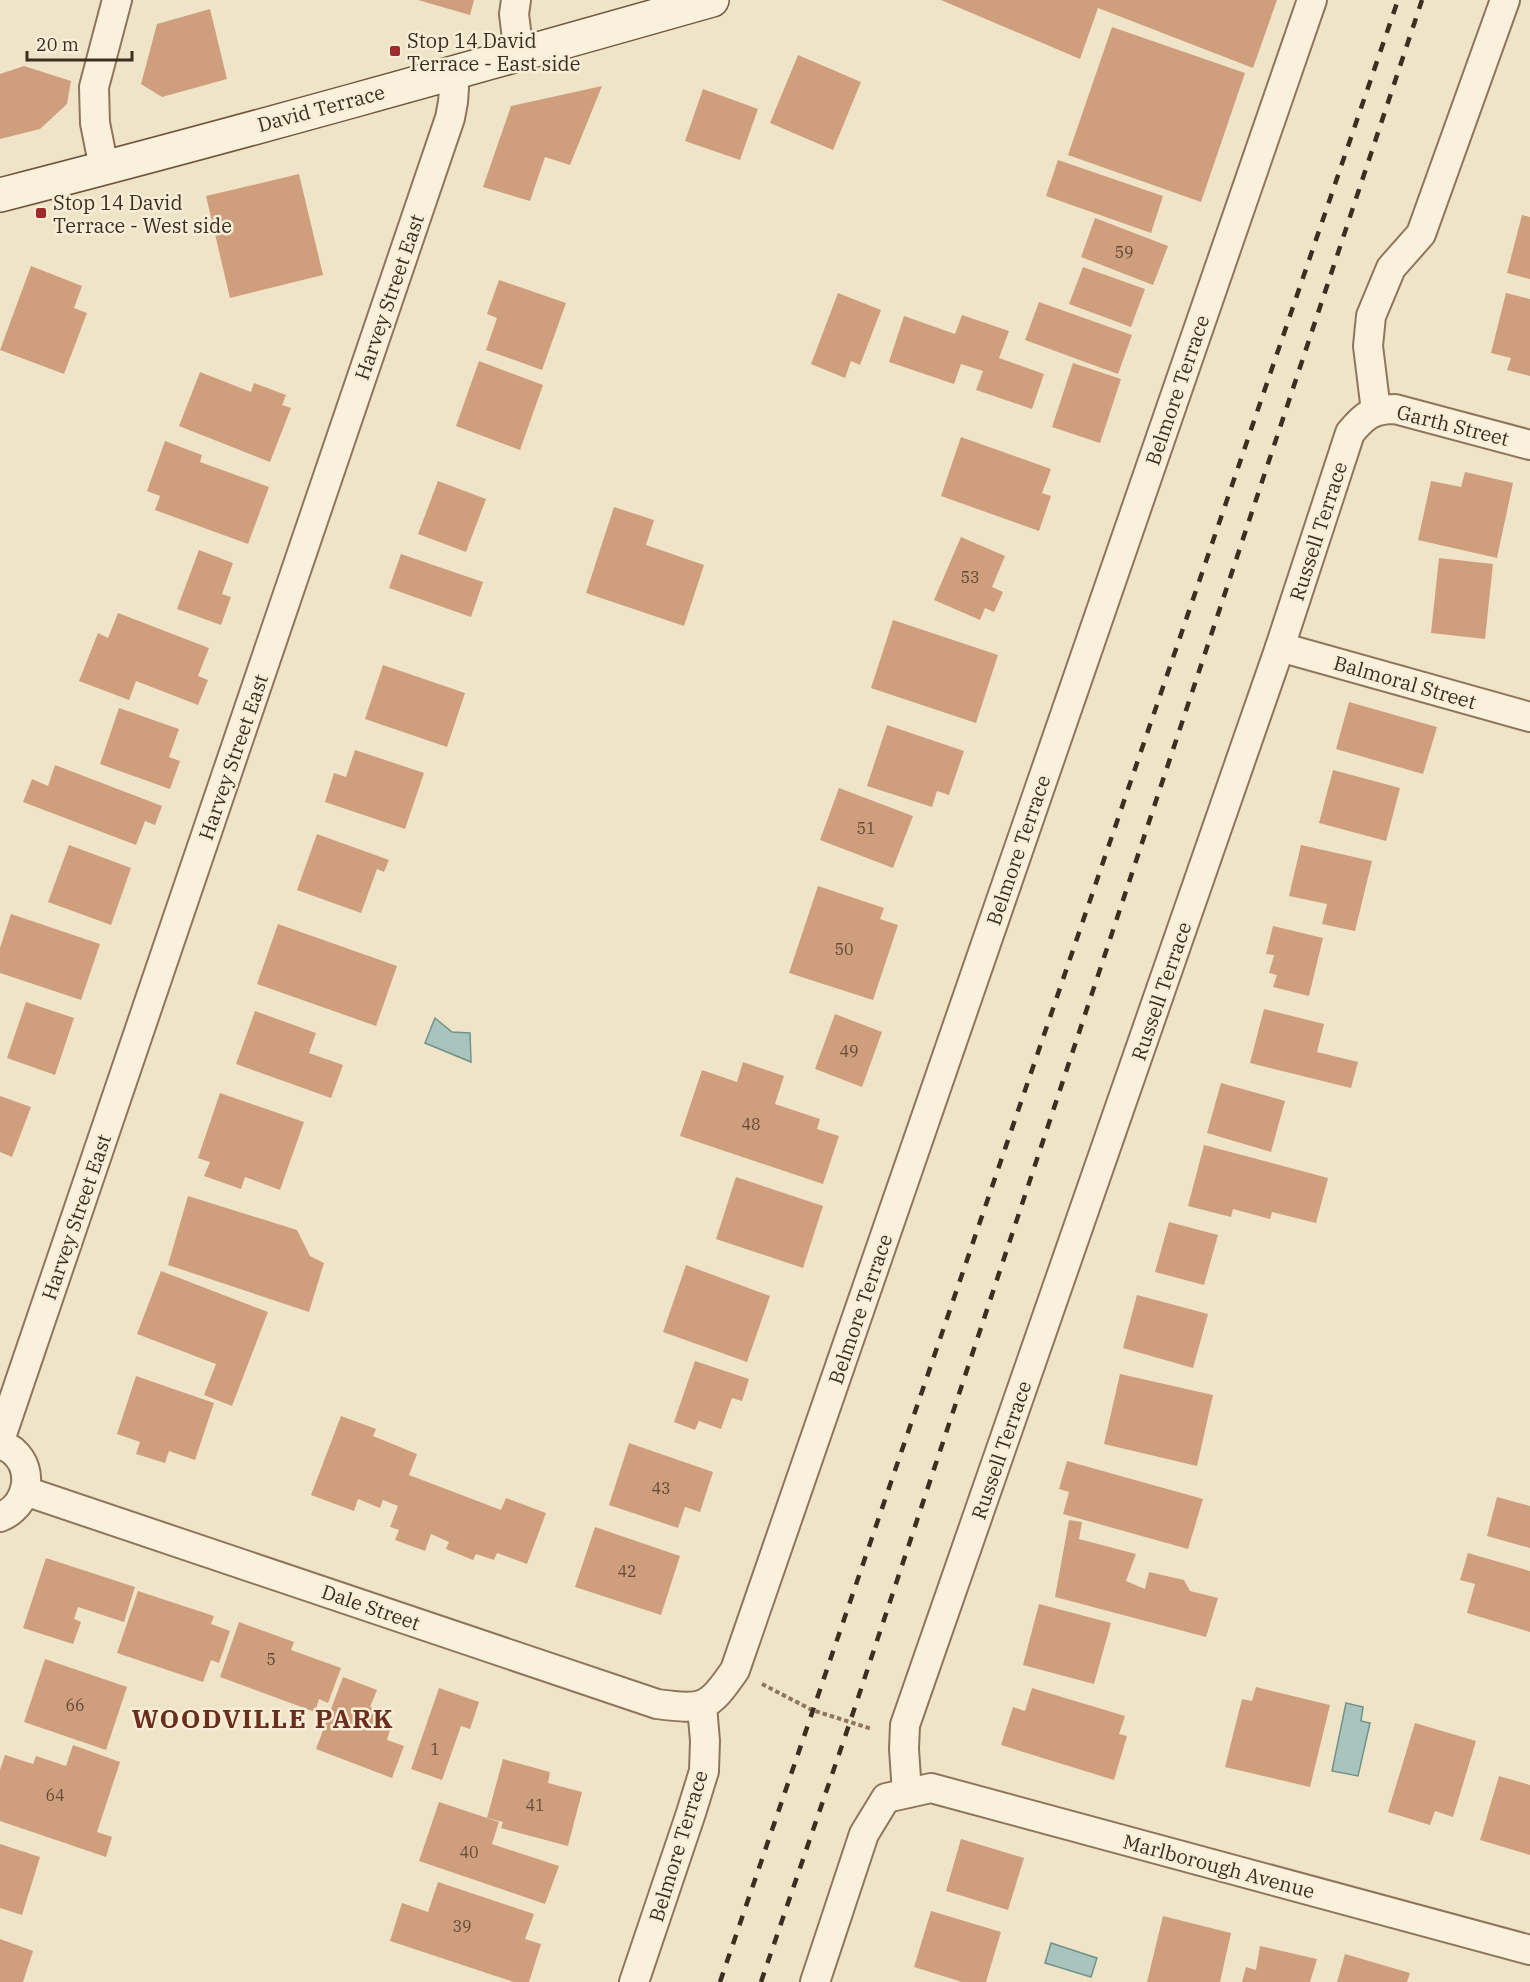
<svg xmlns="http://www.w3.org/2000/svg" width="1530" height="1982" font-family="'IBM Plex Serif',serif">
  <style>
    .water { fill: #a9c4bc; stroke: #6f938a; stroke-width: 1.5 }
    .building { fill: #cf9f7d }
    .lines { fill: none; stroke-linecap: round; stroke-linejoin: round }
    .minor-casing { stroke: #8d765c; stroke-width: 32 }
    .secondary-casing { stroke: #6f573f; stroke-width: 36 }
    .path { stroke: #8d765c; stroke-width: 4; stroke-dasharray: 4.5 3; stroke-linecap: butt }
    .minor { stroke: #faf1dc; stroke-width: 28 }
    .secondary { stroke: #faf1dc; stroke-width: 33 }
    .rail { stroke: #3d2e20; stroke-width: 4.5; stroke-dasharray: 10 10; stroke-linecap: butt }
    .poi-dot { fill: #9e2a2b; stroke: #f7eed8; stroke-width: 2 }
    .labels { text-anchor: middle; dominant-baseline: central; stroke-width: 5; stroke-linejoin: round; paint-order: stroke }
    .number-label { font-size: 16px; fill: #624a37 }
    .poi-label { font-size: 20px; fill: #3d2e20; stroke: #f7eed8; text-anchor: start }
    .street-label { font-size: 20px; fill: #3d2e20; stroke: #f7eed8 }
    .district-label { font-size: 26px; font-weight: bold; letter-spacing: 1.5px; fill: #6b2e1e; stroke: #f7eed8 }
  </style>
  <rect width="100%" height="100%" fill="#f0e4c8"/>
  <!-- water -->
  <g class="water">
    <polygon points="435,1018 452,1032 470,1033 471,1062 425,1043"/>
    <polygon points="1346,1703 1363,1707 1361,1721 1370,1723 1358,1776 1332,1771"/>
    <polygon points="1051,1943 1097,1958 1091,1977 1045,1963"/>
  </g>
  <!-- building -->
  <g class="building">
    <polygon points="418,0 474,0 470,15"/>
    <polygon points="941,0 1277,0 1253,68 1098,8 1080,59"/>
    <polygon points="210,9 227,79 162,97 141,84 157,24"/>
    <polygon points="1112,27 1245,73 1201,202 1068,155"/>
    <polygon points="798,55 861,82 833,150 770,123"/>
    <polygon points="24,66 71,81 67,104 40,129 0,139 0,74"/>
    <polygon points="602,86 570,165 545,157 530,201 483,187 511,106"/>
    <polygon points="703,89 758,109 740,160 685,141"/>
    <polygon points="1058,160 1163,196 1151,233 1046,196"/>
    <polygon points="299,174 323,275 230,298 206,196"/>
    <polygon points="1522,215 1530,217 1530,279 1507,273"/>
    <polygon points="1095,218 1168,246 1153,285 1081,257"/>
    <polygon points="31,266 82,286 74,308 87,313 64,374 0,350"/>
    <polygon points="1083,267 1145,289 1131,327 1069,304"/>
    <polygon points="499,280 566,303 542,370 486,350 497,318 487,314"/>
    <polygon points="838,293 881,310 860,365 851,361 845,378 811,364"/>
    <polygon points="1506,293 1530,299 1530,376 1507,370 1511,358 1491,353"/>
    <polygon points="1039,302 1132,335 1118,374 1025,340"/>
    <polygon points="962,315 1009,331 999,358 1044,374 1032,409 976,390 983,371 961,364 954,384 889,362 904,316 955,334"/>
    <polygon points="479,361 543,385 520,450 456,426"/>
    <polygon points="1073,363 1121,379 1100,443 1052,427"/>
    <polygon points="200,372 251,392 254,383 286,395 282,405 291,408 270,462 179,426"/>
    <polygon points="961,437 1051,469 1042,493 1051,496 1039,531 941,496"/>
    <polygon points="165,441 202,455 200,462 269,487 248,544 155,510 160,496 147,491"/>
    <polygon points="1465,472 1513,483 1497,558 1418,540 1431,481 1461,487"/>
    <polygon points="438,481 486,499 466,552 418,534"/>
    <polygon points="614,507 654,520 646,545 704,565 684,626 586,593"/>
    <polygon points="961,537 1005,556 992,587 1003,592 994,612 985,608 980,620 934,600"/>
    <polygon points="199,550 233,563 222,594 231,597 221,625 177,609"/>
    <polygon points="401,554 483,582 471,617 389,588"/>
    <polygon points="1439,558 1493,564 1485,639 1431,633"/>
    <polygon points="118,613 209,648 198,676 208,680 198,705 136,681 129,700 79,681 98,633 108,638"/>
    <polygon points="893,620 998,655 976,723 871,688"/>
    <polygon points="383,665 465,693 447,747 365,719"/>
    <polygon points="1349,702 1437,727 1423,774 1336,749"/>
    <polygon points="119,708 179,729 169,757 180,761 170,789 100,764"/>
    <polygon points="887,725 964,751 949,795 937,791 932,807 867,786"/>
    <polygon points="355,750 424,773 405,829 325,802 334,773 346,777"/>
    <polygon points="55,765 162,806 155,825 145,821 136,845 23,802 32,779 48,786"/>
    <polygon points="1333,770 1400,788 1386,841 1319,823"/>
    <polygon points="839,788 913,816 893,868 820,840"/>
    <polygon points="317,834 389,860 384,872 377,869 361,913 297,890"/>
    <polygon points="69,845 131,868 111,925 48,902"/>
    <polygon points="1301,845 1372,861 1355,931 1322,924 1327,904 1289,896"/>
    <polygon points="818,886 884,908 880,919 898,925 873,1000 789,973"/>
    <polygon points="11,914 100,944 81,1000 0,973 0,948"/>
    <polygon points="278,924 397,966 376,1026 257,984"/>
    <polygon points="1273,926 1323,938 1309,996 1273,987 1277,975 1269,973 1274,955 1266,954"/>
    <polygon points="26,1002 74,1018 55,1075 7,1058"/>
    <polygon points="1264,1009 1324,1024 1317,1052 1358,1062 1351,1088 1250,1063"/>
    <polygon points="255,1011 316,1033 309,1053 343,1065 331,1098 236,1064"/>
    <polygon points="835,1014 882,1032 862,1087 815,1069"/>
    <polygon points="743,1062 784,1076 775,1104 820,1119 817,1129 839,1136 823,1184 680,1136 702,1070 737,1082"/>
    <polygon points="1221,1083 1285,1101 1271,1152 1207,1133"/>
    <polygon points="220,1093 304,1122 280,1190 245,1177 241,1189 204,1176 210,1162 198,1158"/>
    <polygon points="0,1096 31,1107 12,1157 0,1152"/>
    <polygon points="1204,1145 1328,1178 1316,1223 1272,1212 1270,1219 1233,1209 1231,1217 1188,1206"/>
    <polygon points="736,1177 823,1206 803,1268 716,1239"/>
    <polygon points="188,1196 297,1230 310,1256 324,1263 309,1312 168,1265"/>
    <polygon points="1169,1222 1218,1235 1204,1285 1155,1272"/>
    <polygon points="686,1265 770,1296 747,1362 663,1332"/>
    <polygon points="161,1271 268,1312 232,1406 204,1395 216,1364 137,1334"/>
    <polygon points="1137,1295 1208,1314 1193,1368 1123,1348"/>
    <polygon points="695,1361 749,1379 742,1401 732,1398 721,1429 699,1421 695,1430 674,1422"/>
    <polygon points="1120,1374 1213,1395 1197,1466 1104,1444"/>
    <polygon points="136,1376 214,1403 195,1460 169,1451 165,1463 136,1454 140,1442 117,1434"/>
    <polygon points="341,1416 376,1429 373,1436 417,1454 409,1475 501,1510 506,1498 546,1513 527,1564 497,1553 494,1560 476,1554 473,1560 446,1549 449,1542 431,1534 425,1551 395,1540 399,1530 390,1527 398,1506 383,1500 380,1508 358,1499 354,1511 311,1495"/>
    <polygon points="629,1443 713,1472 700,1512 685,1507 678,1528 609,1505"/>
    <polygon points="1067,1461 1203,1499 1188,1549 1063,1514 1069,1492 1059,1489"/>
    <polygon points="1497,1497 1530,1506 1530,1548 1487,1536"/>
    <polygon points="1069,1520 1082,1522 1079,1539 1136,1554 1126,1581 1145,1589 1149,1572 1184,1580 1190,1591 1218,1598 1206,1637 1055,1597"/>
    <polygon points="595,1527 680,1556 661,1615 575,1587"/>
    <polygon points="1468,1553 1530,1571 1530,1632 1467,1613 1475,1584 1460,1580"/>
    <polygon points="46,1558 135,1587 124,1622 78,1607 74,1619 81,1622 73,1644 23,1628"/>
    <polygon points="138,1591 214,1616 211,1624 230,1631 219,1663 211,1660 203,1682 117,1653"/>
    <polygon points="1039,1604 1111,1623 1094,1684 1023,1665"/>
    <polygon points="239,1622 294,1642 291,1650 341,1668 328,1703 319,1699 315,1712 220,1677"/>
    <polygon points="45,1659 127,1687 106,1750 24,1722"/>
    <polygon points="343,1677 377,1690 370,1707 383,1712 380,1722 391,1727 387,1740 404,1746 392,1778 316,1749"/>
    <polygon points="1256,1687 1330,1705 1310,1787 1225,1767 1242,1699 1252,1701"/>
    <polygon points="439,1688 479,1702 470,1729 461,1726 442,1780 411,1769"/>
    <polygon points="1032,1688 1125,1716 1119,1734 1127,1736 1114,1780 1001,1745 1013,1707 1025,1711"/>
    <polygon points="1415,1723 1476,1741 1453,1817 1435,1811 1430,1825 1388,1812"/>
    <polygon points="73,1745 120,1762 97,1832 112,1837 106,1857 0,1821 0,1770 5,1755 33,1764 36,1756 66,1766"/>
    <polygon points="503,1759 550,1772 548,1783 582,1792 568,1846 501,1828 503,1822 487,1818"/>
    <polygon points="1499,1776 1530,1785 1530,1855 1480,1840"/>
    <polygon points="439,1802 499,1822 492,1844 559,1866 545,1904 419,1861"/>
    <polygon points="961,1839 1024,1858 1008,1910 946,1891"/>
    <polygon points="0,1844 40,1857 22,1915 0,1908"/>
    <polygon points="438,1882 534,1914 525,1939 541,1944 529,1982 514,1982 390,1941 402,1903 428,1912"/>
    <polygon points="931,1911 1001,1932 986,1982 962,1982 914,1967"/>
    <polygon points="1163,1916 1231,1933 1220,1982 1147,1982"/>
    <polygon points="0,1939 33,1951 23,1982 0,1982"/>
    <polygon points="1260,1946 1317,1959 1310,1982 1242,1982 1246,1967 1256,1970"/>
    <polygon points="1345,1954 1410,1973 1407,1982 1337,1982"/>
  </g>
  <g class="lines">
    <defs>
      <g id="minor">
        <polyline points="516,0 514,14 519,55"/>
        <polyline points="104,168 95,123 94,87 117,0"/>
        <polyline points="1376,411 1368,346 1371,316 1391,268 1421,234 1505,0"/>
        <polyline points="1280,647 1530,717"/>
        <polyline points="0,1440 450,118 453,102 455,72"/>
        <path d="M 0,1444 C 4,1446 9,1448 13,1451 C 36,1471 27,1507 0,1517"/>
        <path d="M 25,1491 L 657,1704 C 704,1710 708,1709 735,1670 L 1312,0"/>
        <path d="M 907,1793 L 904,1749 L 905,1725 L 1280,647 L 1350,433 C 1364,416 1372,409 1395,409 L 1530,445"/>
        <polyline points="634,1982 691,1813 704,1771 705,1741 702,1706"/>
        <polyline points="815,1982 864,1834 886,1798 931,1788 1530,1950"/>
      </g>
      <path id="secondary" d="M 0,195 C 238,134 475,67 712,0"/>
    </defs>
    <!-- minor casing -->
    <use href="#minor" class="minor-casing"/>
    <!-- secondary casing -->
    <use href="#secondary" class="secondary-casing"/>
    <!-- path -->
    <polyline class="path" points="762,1684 812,1710 872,1729"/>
    <!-- minor -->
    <use href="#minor" class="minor"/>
    <!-- secondary -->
    <use href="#secondary" class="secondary"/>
    <!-- rail -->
    <g class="rail">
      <polyline points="720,1982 1398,0"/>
      <polyline points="761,1982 850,1722 1422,0"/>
    </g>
  </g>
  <!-- markers -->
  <g class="poi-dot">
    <rect x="389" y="45" width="12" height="12" rx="3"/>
    <rect x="35" y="207" width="12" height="12" rx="3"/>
  </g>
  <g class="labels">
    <!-- number labels -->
    <g class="number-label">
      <text x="1124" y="252">59</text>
      <text x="970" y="577">53</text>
      <text x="866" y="828">51</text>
      <text x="844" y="949">50</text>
      <text x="849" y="1051">49</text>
      <text x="751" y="1124">48</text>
      <text x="661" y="1488">43</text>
      <text x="627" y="1571">42</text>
      <text x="271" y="1659">5</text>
      <text x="75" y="1705">66</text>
      <text x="435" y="1749">1</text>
      <text x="55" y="1795">64</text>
      <text x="535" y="1805">41</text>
      <text x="469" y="1852">40</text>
      <text x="462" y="1926">39</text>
    </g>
    <!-- poi labels -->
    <g class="poi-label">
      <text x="407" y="40">Stop 14 David<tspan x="407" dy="23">Terrace - East side</tspan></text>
      <text x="53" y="202">Stop 14 David<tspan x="53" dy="23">Terrace - West side</tspan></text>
    </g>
    <!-- street labels -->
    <g class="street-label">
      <text transform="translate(321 108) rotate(-15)">David Terrace</text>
      <text transform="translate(389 297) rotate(-71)">Harvey Street East</text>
      <text transform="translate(1177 390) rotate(-71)">Belmore Terrace</text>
      <text transform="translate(1453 425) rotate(14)">Garth Street</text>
      <text transform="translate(1318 531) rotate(-72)">Russell Terrace</text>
      <text transform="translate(1405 682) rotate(16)">Balmoral Street</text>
      <text transform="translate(233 757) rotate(-71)">Harvey Street East</text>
      <text transform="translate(1018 850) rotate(-71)">Belmore Terrace</text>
      <text transform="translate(1161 991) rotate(-71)">Russell Terrace</text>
      <text transform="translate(76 1217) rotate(-71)">Harvey Street East</text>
      <text transform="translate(860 1309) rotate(-71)">Belmore Terrace</text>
      <text transform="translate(1001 1450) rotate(-71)">Russell Terrace</text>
      <text transform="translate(371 1607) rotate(19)">Dale Street</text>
      <text transform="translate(678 1846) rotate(-73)">Belmore Terrace</text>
      <text transform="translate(1219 1866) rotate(15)">Marlborough Avenue</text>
    </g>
    <!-- district labels -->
    <g class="district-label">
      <text x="263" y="1718">WOODVILLE PARK</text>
    </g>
  </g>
  <!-- scale -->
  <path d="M27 51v9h105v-9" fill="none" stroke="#3d2e20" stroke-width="3"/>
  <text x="36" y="51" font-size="18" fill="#3d2e20" stroke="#f7eed8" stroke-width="4.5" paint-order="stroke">20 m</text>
</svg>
